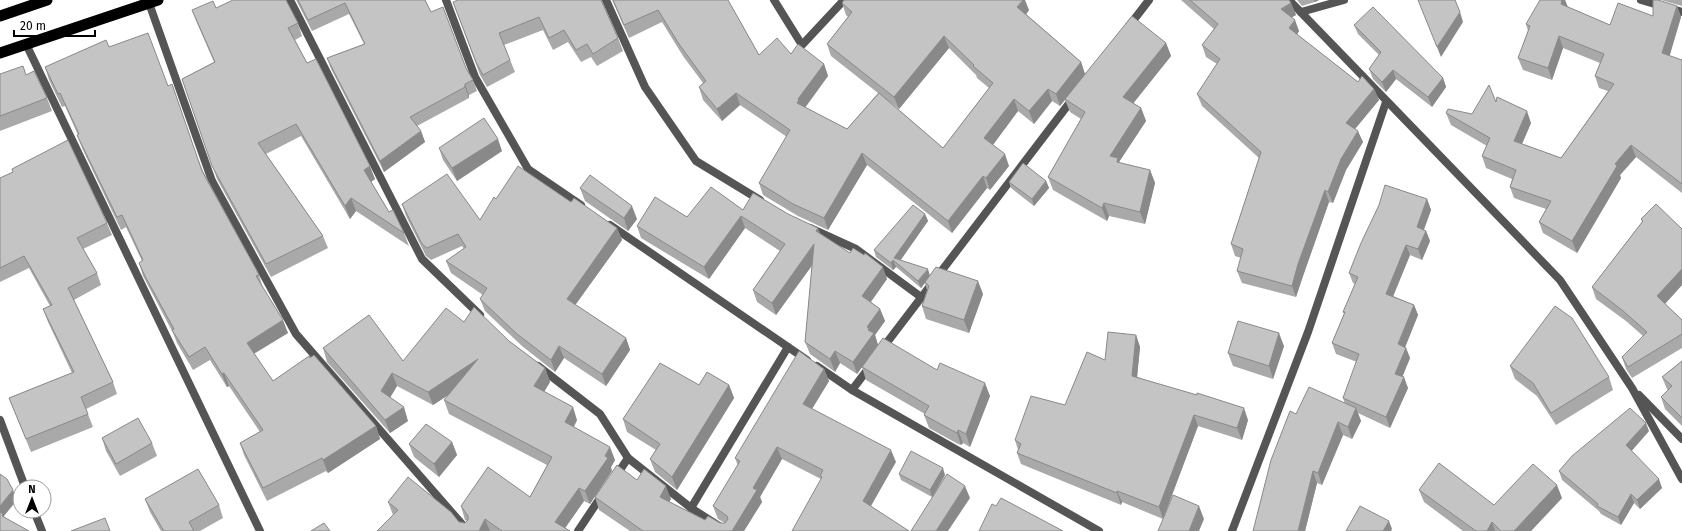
<svg xmlns="http://www.w3.org/2000/svg" width="1682" height="531" font-family="'Fira Sans',sans-serif">
  <style>
    .lines { fill: none; stroke-linecap: round; stroke-linejoin: round }
    .minor { stroke: #555; stroke-width: 8 }
    .trunk { stroke: #000; stroke-width: 11 }
    .wall { fill: #a9a9a9; fill-rule: evenodd }
    .shaded-wall { fill: #898989 }
    .building { fill: #c4c4c4; stroke: #898989 }
  </style>
  <rect width="100%" height="100%" fill="#fff"/>
  <g class="lines">
    <!-- minor -->
    <g class="minor">
      <polyline points="290,0 422,259 480,315"/>
      <polyline points="446,0 475,77 528,169 581,205"/>
      <polyline points="606,0 645,87 696,161 760,200"/>
      <polyline points="774,0 802,45 844,0"/>
      <polyline points="1289,0 1560,280 1632,388 1682,479"/>
      <polyline points="1641,0 1682,12"/>
      <polyline points="149,3 212,181 296,334 468,531"/>
      <polyline points="1301,12 1344,0"/>
      <polyline points="1129,26 1149,0"/>
      <polyline points="26,44 260,531"/>
      <polyline points="610,225 807,360"/>
      <polyline points="810,228 856,249 921,297"/>
      <polyline points="882,349 1074,97"/>
      <polyline points="538,366 600,414 628,458 691,508 727,531"/>
      <polyline points="817,366 852,390 871,365"/>
      <polyline points="852,390 1099,531"/>
      <polyline points="1639,395 1682,439"/>
      <polyline points="0,420 25,487"/>
      <polyline points="616,476 628,458"/>
      <polyline points="691,508 788,347"/>
      <polyline points="34,511 42,531"/>
      <polyline points="578,531 602,495"/>
      <polyline points="1232,531 1308,332 1386,102"/>
    </g>
    <!-- trunk -->
    <g class="trunk">
      <polyline points="0,16 47,0"/>
      <polyline points="0,53 158,0"/>
    </g>
  </g>
  <!-- wall -->
  <g class="wall">
    <polygon points="296,0 425,0 431,12 466,68 473,80 477,91 469,95 469,98 417,126 421,131 425,142 384,172 331,69 327,58 364,44 349,14 312,31"/>
    <polygon points="601,0 618,38 623,51 597,66 591,57 581,62 568,42 553,50 543,30 504,45 515,72 487,87 480,75 453,2"/>
    <path d="M 612,0 L 728,0 L 759,55 L 791,54 L 824,64 L 828,76 L 805,108 L 847,129 L 878,93 L 831,56 L 827,44 L 848,17 L 846,15 L 842,3 L 1029,10 L 1026,14 L 1081,62 L 1085,74 L 1166,43 L 1171,56 L 1133,103 L 1141,108 L 1146,121 L 1119,162 L 1120,163 L 1150,170 L 1155,183 L 1145,224 L 1109,216 L 1107,221 L 1053,190 L 1048,177 L 1081,119 L 1070,112 L 1065,100 L 1060,106 L 1052,101 L 1034,124 L 1018,111 L 993,145 L 1009,166 L 990,190 L 987,188 L 952,233 L 867,165 L 828,230 L 798,216 L 763,195 L 759,183 L 787,137 L 740,105 L 722,121 L 703,100 L 699,87 L 703,83 L 683,56 L 662,22 L 629,38 ZM 949,48 L 976,75 L 977,78 L 989,88 L 943,148 L 890,102 L 899,109 Z"/>
    <polygon points="1181,0 1289,0 1291,3 1296,15 1292,17 1299,31 1297,35 1358,82 1374,89 1379,100 1355,129 1363,142 1346,170 1333,203 1329,202 1303,276 1296,297 1242,283 1237,271 1241,258 1235,256 1231,244 1259,158 1202,106 1197,94 1217,64 1206,57 1202,45 1214,29"/>
    <polygon points="1297,0 1319,0 1315,2 1302,6"/>
    <polygon points="1565,0 1568,7 1610,25 1653,16 1677,6 1681,17 1669,56 1682,60 1682,193 1636,157 1620,175 1621,178 1577,253 1543,233 1539,222 1546,209 1514,198 1510,187 1512,179 1486,168 1482,156 1487,146 1451,125 1446,113 1472,114 1496,102 1531,123 1522,144 1561,158 1608,91 1599,88 1595,76 1600,63 1563,48 1552,80 1523,70 1518,58 1528,31 1526,24"/>
    <polygon points="1661,0 1682,0 1682,6"/>
    <polygon points="192,10 298,23 302,36 295,40 307,63 375,179 371,182 389,212 404,233 409,246 356,211 350,219 301,136 266,154 323,236 328,248 271,277 217,179 182,79 214,62 197,23"/>
    <polygon points="1354,25 1443,78 1446,87 1432,107 1396,79 1386,92 1373,79 1369,69 1379,55 1358,34"/>
    <polygon points="109,47 168,86 203,171 259,275 263,288 288,333 254,354 273,381 310,358 376,426 380,439 328,473 326,471 267,501 244,455 240,443 260,432 229,386 227,387 210,360 193,370 177,343 173,333 151,291 143,276 139,263 142,261 126,227 121,230 82,148 77,135 78,135 65,106 62,107 49,80 45,67"/>
    <polygon points="0,74 26,75 47,98 52,111 0,131"/>
    <polygon points="439,148 502,151 457,181 443,160"/>
    <polygon points="12,169 107,223 112,235 83,249 97,273 101,285 74,300 113,382 117,394 86,409 93,427 31,452 9,398 72,373 48,322 43,309 50,306 29,268 0,282 0,178 13,172"/>
    <polygon points="1046,181 1049,188 1034,206 1011,188 1009,182"/>
    <polygon points="580,188 637,219 628,231 585,201"/>
    <polygon points="496,199 571,202 617,228 622,240 575,305 626,338 630,350 606,386 564,358 555,372 522,346 485,311 480,299 483,295 451,273 446,261 464,249 462,246 431,260 426,256 406,216 402,204 480,220"/>
    <polygon points="1427,199 1431,210 1424,230 1426,231 1430,241 1422,260 1410,255 1393,296 1414,305 1418,315 1405,347 1406,348 1410,358 1402,377 1408,388 1390,428 1358,413 1361,421 1352,439 1343,435 1322,485 1317,483 1305,531 1253,531 1296,414 1345,404 1343,398 1357,362 1336,354 1332,343 1344,314 1343,312 1355,284 1353,283 1349,273"/>
    <polygon points="743,210 821,234 887,279 871,302 880,309 885,321 875,335 878,345 937,370 990,396 970,447 963,443 961,445 958,444 929,428 924,415 925,414 866,380 862,367 857,374 840,363 835,372 810,354 805,342 812,265 776,315 757,302 753,290 780,251 745,228 709,279 641,238 637,226 687,217"/>
    <polygon points="925,214 928,221 900,260 930,276 983,294 969,333 926,319 922,306 927,290 925,283 921,288 896,267 893,270 876,257 874,250"/>
    <polygon points="1641,219 1682,229 1682,285 1665,304 1682,320 1682,348 1632,378 1626,369 1622,357 1643,336 1626,321 1596,299 1592,287 1642,222"/>
    <polygon points="464,322 509,341 545,368 550,382 544,392 577,420 574,427 615,460 590,504 584,501 565,528 570,531 377,531 393,515 388,502 465,523 467,521 465,520 461,506 530,497 547,465 449,414 444,400 450,394 433,405 397,386 390,398 408,421 390,433 327,362 323,348 403,361"/>
    <polygon points="1136,335 1140,347 1137,377 1248,420 1242,440 1198,426 1163,519 1122,502 1121,505 1021,464 1017,453 1018,450 1015,440 1065,405 1105,360"/>
    <polygon points="1284,346 1273,379 1233,366 1228,353"/>
    <polygon points="1682,361 1682,426 1665,409 1661,397 1668,390 1667,389 1662,377"/>
    <polygon points="1510,366 1609,377 1613,390 1556,425 1537,396 1515,379"/>
    <polygon points="824,369 829,381 812,409 896,462 821,479 782,459 760,497 762,502 744,531 630,531 599,510 595,497 637,480 671,499 669,502 705,520 720,523 725,523 718,519 713,506 738,466 735,458"/>
    <polygon points="699,385 729,385 734,398 677,490 655,472 650,459 656,450 627,432 623,419"/>
    <polygon points="1649,431 1631,451 1662,488 1640,509 1634,503 1621,525 1601,514 1599,511 1562,480 1559,471"/>
    <polygon points="102,438 152,443 157,456 120,476 106,451"/>
    <polygon points="452,442 457,455 439,477 414,457 409,444"/>
    <polygon points="899,474 945,475 934,495 970,498 932,497 901,480"/>
    <polygon points="1419,490 1494,505 1562,498 1531,531 1463,531 1424,502"/>
    <polygon points="145,499 219,505 223,518 200,531 161,531 150,512"/>
  </g>
  <!-- shaded-wall -->
  <g class="shaded-wall">
    <polygon points="1023,0 1025,0 1029,10 1022,20 1017,7"/>
    <polygon points="1314,0 1319,0 1315,2"/>
    <polygon points="1562,0 1565,0 1568,8 1561,4"/>
    <polygon points="1291,3 1296,15 1285,21 1281,9"/>
    <polygon points="1677,6 1681,17 1667,65 1662,53"/>
    <polygon points="1460,12 1463,22 1441,57 1437,47"/>
    <polygon points="1295,20 1299,31 1293,40 1289,28"/>
    <polygon points="944,36 949,48 899,109 894,97"/>
    <polygon points="1559,36 1563,48 1552,80 1548,68"/>
    <polygon points="1166,43 1171,56 1128,110 1123,97"/>
    <polygon points="1081,62 1085,74 1060,106 1056,94"/>
    <polygon points="824,64 828,76 803,110 797,103 798,99"/>
    <polygon points="1393,70 1396,79 1386,92 1382,82"/>
    <polygon points="1443,78 1446,87 1432,107 1428,97"/>
    <polygon points="465,84 469,95 469,98 465,87"/>
    <polygon points="1048,89 1052,101 1034,124 1029,111"/>
    <polygon points="1374,89 1379,100 1350,135 1346,123"/>
    <polygon points="736,93 740,105 722,121 717,109"/>
    <polygon points="1014,99 1018,111 989,150 984,138"/>
    <polygon points="1141,108 1146,121 1119,162 1123,171 1110,156"/>
    <polygon points="1527,111 1531,123 1518,153 1514,141"/>
    <polygon points="421,131 425,142 384,172 380,161"/>
    <polygon points="1358,131 1363,142 1346,170 1333,203 1328,192 1341,159"/>
    <polygon points="498,139 502,151 457,181 452,168"/>
    <polygon points="1631,145 1636,157 1620,175 1621,178 1577,253 1572,241 1615,164"/>
    <polygon points="862,153 867,165 828,230 824,218"/>
    <polygon points="1005,154 1009,166 990,190 986,178"/>
    <polygon points="370,166 375,179 369,183 364,170"/>
    <polygon points="1150,170 1155,183 1145,224 1140,212"/>
    <polygon points="983,176 987,188 952,233 948,221"/>
    <polygon points="1046,181 1049,188 1034,206 1032,199"/>
    <polygon points="1325,190 1329,202 1303,276 1296,297 1292,286 1298,264"/>
    <polygon points="351,198 356,211 350,219 345,206"/>
    <polygon points="1427,199 1431,210 1421,237 1417,227"/>
    <polygon points="1104,203 1109,216 1107,221 1102,208"/>
    <polygon points="632,206 637,219 628,231 624,218"/>
    <polygon points="925,214 928,221 898,264 894,258"/>
    <polygon points="741,216 745,228 709,279 704,267"/>
    <polygon points="617,228 622,240 571,311 567,299"/>
    <polygon points="818,228 823,240 816,231"/>
    <polygon points="1426,231 1430,241 1422,260 1418,249"/>
    <polygon points="814,244 819,256 776,315 772,303"/>
    <polygon points="1406,245 1410,255 1390,304 1386,294"/>
    <polygon points="893,260 896,267 893,270 891,263"/>
    <polygon points="883,267 887,279 866,308 862,296"/>
    <polygon points="928,269 930,276 921,288 918,281"/>
    <polygon points="1682,269 1682,285 1662,307 1657,296"/>
    <polygon points="978,281 983,294 969,333 964,320"/>
    <polygon points="1414,305 1418,315 1402,355 1398,344"/>
    <polygon points="880,309 885,321 875,335 878,345 857,374 853,362 867,327"/>
    <polygon points="283,320 288,333 251,355 247,343"/>
    <polygon points="1279,333 1284,346 1273,379 1269,366"/>
    <polygon points="1136,335 1140,347 1136,388 1132,376"/>
    <polygon points="626,338 630,350 606,386 602,374"/>
    <polygon points="559,346 564,358 555,372 551,360"/>
    <polygon points="1406,348 1410,358 1399,385 1395,374"/>
    <polygon points="835,351 840,363 835,372 830,359"/>
    <polygon points="478,359 483,372 433,405 428,392"/>
    <polygon points="545,368 550,382 539,400 534,386"/>
    <polygon points="824,369 829,381 807,417 803,404"/>
    <polygon points="224,373 229,386 227,387 222,374"/>
    <polygon points="392,373 397,386 386,404 381,391"/>
    <polygon points="1404,377 1408,388 1390,428 1386,417"/>
    <polygon points="985,383 990,396 970,447 966,434"/>
    <polygon points="729,385 734,398 677,490 672,477"/>
    <polygon points="404,407 408,421 390,433 385,420"/>
    <polygon points="573,407 577,420 569,435 565,422"/>
    <polygon points="1244,408 1248,420 1242,440 1237,428"/>
    <polygon points="1356,408 1361,421 1352,439 1348,427"/>
    <polygon points="1194,415 1198,426 1163,519 1159,507"/>
    <polygon points="1338,422 1343,435 1322,485 1318,473"/>
    <polygon points="1646,423 1649,431 1629,454 1626,445"/>
    <polygon points="376,426 380,439 328,473 323,460"/>
    <polygon points="958,430 963,443 961,445 957,433"/>
    <polygon points="452,442 457,455 439,477 434,464"/>
    <polygon points="610,447 615,460 611,467 612,471 590,504 585,491"/>
    <polygon points="777,447 782,459 760,497 762,502 744,531 732,531 753,488"/>
    <polygon points="891,450 896,462 867,513 863,501"/>
    <polygon points="943,468 945,475 932,497 930,490"/>
    <polygon points="1313,471 1317,483 1305,531 1298,531"/>
    <polygon points="1659,479 1662,488 1640,509 1637,500"/>
    <polygon points="1557,485 1562,498 1531,531 1514,531"/>
    <polygon points="666,486 671,499 664,509 660,497"/>
    <polygon points="965,486 970,498 948,531 936,531"/>
    <polygon points="579,488 584,501 563,531 555,522"/>
    <polygon points="13,490 17,500 4,516 7,525 0,521 0,506"/>
    <polygon points="1117,491 1122,502 1121,505 1117,493"/>
    <polygon points="1631,494 1634,503 1621,525 1618,517"/>
    <polygon points="1199,506 1204,519 1199,531 1189,531"/>
    <polygon points="485,519 490,531 479,531"/>
    <polygon points="1389,521 1392,529 1391,531 1383,531"/>
    <polygon points="1492,522 1495,531 1487,531"/>
  </g>
  <!-- building -->
  <g class="building">
    <polygon points="233,0 286,0 298,23 288,28 307,63 316,59 370,166 364,170 389,212 393,210 404,233 351,198 345,206 296,124 258,143 323,236 266,264 212,166 182,79 215,62 192,10 213,1 216,8"/>
    <polygon points="298,0 425,0 431,12 443,7 466,68 473,80 465,84 465,87 410,117 421,131 380,161 327,58 365,44 345,3 308,20"/>
    <polygon points="458,0 601,0 618,38 593,54 587,44 576,50 564,30 549,38 539,17 499,33 510,60 483,75 476,62 453,2"/>
    <polygon points="613,0 728,0 759,55 777,38 791,54 798,44 824,64 798,99 799,100 797,103 847,129 879,93 943,148 993,83 973,66 974,65 944,36 894,97 827,44 852,12 842,3 844,0 1023,0 1017,7 1081,62 1056,94 1048,89 1029,111 1014,99 984,138 1005,154 986,178 983,176 948,221 862,153 824,218 793,204 759,183 790,130 736,93 717,109 699,87 706,81 679,44 658,10 624,25"/>
    <polygon points="1190,0 1289,0 1291,3 1281,9 1295,20 1289,28 1358,82 1362,76 1374,89 1346,123 1358,131 1341,159 1328,192 1325,190 1298,264 1292,286 1237,271 1243,249 1231,244 1261,152 1197,94 1220,59 1202,45 1218,24"/>
    <polygon points="1418,0 1455,0 1460,12 1437,47"/>
    <polygon points="1540,0 1562,0 1561,4 1610,25 1618,3 1653,16 1653,0 1658,0 1677,6 1662,53 1682,60 1682,184 1631,145 1615,164 1617,166 1572,241 1539,222 1551,201 1510,187 1516,170 1482,156 1490,138 1446,113 1448,109 1472,114 1489,85 1496,102 1497,97 1527,111 1514,141 1561,158 1614,84 1595,76 1604,54 1559,36 1548,68 1518,58 1530,26 1526,24"/>
    <polygon points="1373,7 1443,78 1428,97 1393,70 1382,82 1369,69 1381,52 1354,25"/>
    <polygon points="1132,16 1166,43 1123,97 1141,108 1110,156 1118,158 1117,162 1150,170 1140,212 1104,203 1102,208 1048,177 1085,112 1065,99"/>
    <polygon points="148,33 168,86 172,84 202,171 256,269 259,275 256,276 283,320 247,343 273,381 309,356 310,358 314,355 376,426 323,460 322,458 263,488 240,443 263,430 224,373 222,374 205,347 189,357 172,330 174,329 146,278 139,263 143,260 122,215 117,217 77,135 79,134 60,93 58,94 45,67 106,40 109,47"/>
    <polygon points="23,66 26,75 34,71 47,98 0,116 0,74"/>
    <polygon points="484,118 498,139 452,168 439,148"/>
    <polygon points="68,140 107,223 77,238 97,273 68,288 113,382 81,397 88,414 26,439 9,398 74,372 43,309 52,305 24,256 0,268 0,178 13,172 12,169"/>
    <polygon points="1023,163 1046,181 1032,199 1009,182"/>
    <polygon points="518,166 571,202 574,198 617,228 567,299 626,338 602,374 559,346 551,360 517,334 480,299 487,288 446,261 466,247 458,234 427,248 422,244 402,204 447,174 480,220 494,197 496,199"/>
    <polygon points="590,175 632,206 624,218 580,188"/>
    <polygon points="1385,185 1427,199 1417,227 1426,231 1418,249 1406,245 1386,294 1414,305 1398,344 1406,348 1395,374 1404,377 1386,417 1343,398 1359,354 1332,343 1345,312 1343,312 1358,277 1349,273 1361,243 1379,205"/>
    <polygon points="711,187 743,210 753,193 788,214 818,228 816,231 850,253 853,248 864,255 865,253 883,267 862,296 880,309 867,327 869,328 868,330 874,333 853,362 835,351 830,359 805,342 814,244 772,303 753,290 785,244 741,216 704,267 637,226 655,197 687,217"/>
    <polygon points="1656,204 1682,229 1682,269 1657,296 1682,320 1682,334 1628,367 1622,357 1647,332 1622,310 1592,287 1643,221 1641,219"/>
    <polygon points="913,205 925,214 894,258 928,269 918,281 893,260 891,263 874,250"/>
    <polygon points="936,267 978,281 964,320 922,306 929,286 925,282"/>
    <polygon points="1555,306 1572,318 1609,377 1551,413 1533,383 1510,366"/>
    <polygon points="474,307 509,341 545,368 534,386 573,407 565,422 610,447 605,456 608,458 585,491 579,488 555,522 570,531 502,531 485,519 479,531 377,531 398,510 388,502 408,477 451,512 459,522 465,523 468,520 468,516 461,506 488,467 530,497 552,457 444,400 478,359 428,392 392,373 381,391 404,407 385,420 323,348 369,315 403,361 446,308 464,322"/>
    <polygon points="1238,321 1279,333 1269,366 1228,353"/>
    <polygon points="1108,332 1136,335 1132,376 1197,395 1197,393 1244,408 1237,428 1194,415 1159,507 1117,491 1117,493 1017,453 1021,444 1015,440 1031,396 1065,405 1087,352 1105,360"/>
    <polygon points="883,338 937,370 940,363 985,383 966,434 958,430 957,433 953,431 924,415 929,406 862,367"/>
    <polygon points="799,351 824,369 803,404 891,450 863,501 909,531 792,531 822,477 820,476 823,470 777,447 753,488 757,490 732,531 643,531 595,497 617,465 637,480 644,469 666,486 660,497 705,520 708,516 720,523 725,523 728,519 727,516 713,506 740,461 735,458"/>
    <polygon points="1682,361 1682,418 1661,397 1672,386 1662,377"/>
    <polygon points="660,363 699,385 707,372 729,385 672,477 650,459 660,444 623,419"/>
    <polygon points="1309,387 1356,408 1348,427 1338,422 1318,473 1313,471 1298,531 1253,531 1271,460 1290,411 1296,414"/>
    <polygon points="1630,408 1646,423 1626,445 1659,479 1637,500 1631,494 1618,517 1597,506 1598,504 1559,471 1572,456"/>
    <polygon points="138,418 152,443 116,464 102,438"/>
    <polygon points="426,424 452,442 434,464 409,444"/>
    <polygon points="911,451 943,468 930,490 899,474"/>
    <polygon points="1439,463 1494,505 1533,464 1557,485 1514,531 1501,531 1492,522 1487,531 1476,531 1419,490"/>
    <polygon points="198,469 219,505 189,522 194,531 164,531 145,499"/>
    <polygon points="0,474 7,479 13,490 0,506"/>
    <polygon points="947,474 965,486 936,531 911,531"/>
    <polygon points="1173,495 1199,506 1189,531 1158,531"/>
    <polygon points="1001,498 1063,531 979,531 992,504 996,506"/>
    <polygon points="1360,506 1389,521 1383,531 1346,531"/>
    <polygon points="0,512 3,514 2,516 29,531 0,531"/>
    <polygon points="105,518 110,531 71,531"/>
    <polygon points="324,523 330,531 311,531"/>
  </g>
  <!-- north arrow -->
  <g transform="translate(32 499)"><circle r="19" fill="#ffffff" stroke="#999999"/>
  <path d="M0-3L7 15L0 10L-7 15Z" fill="#000000"/>
  <text y="-6" font-size="11" font-weight="bold" text-anchor="middle" fill="#000000">N</text>
  </g>
  <!-- scale -->
  <path d="M14 30v6h81v-6" fill="none" stroke="#000000" stroke-width="2"/>
  <text x="20" y="30" font-size="12" fill="#000000" stroke="#ffffff" stroke-width="3" paint-order="stroke">20 m</text>
</svg>
